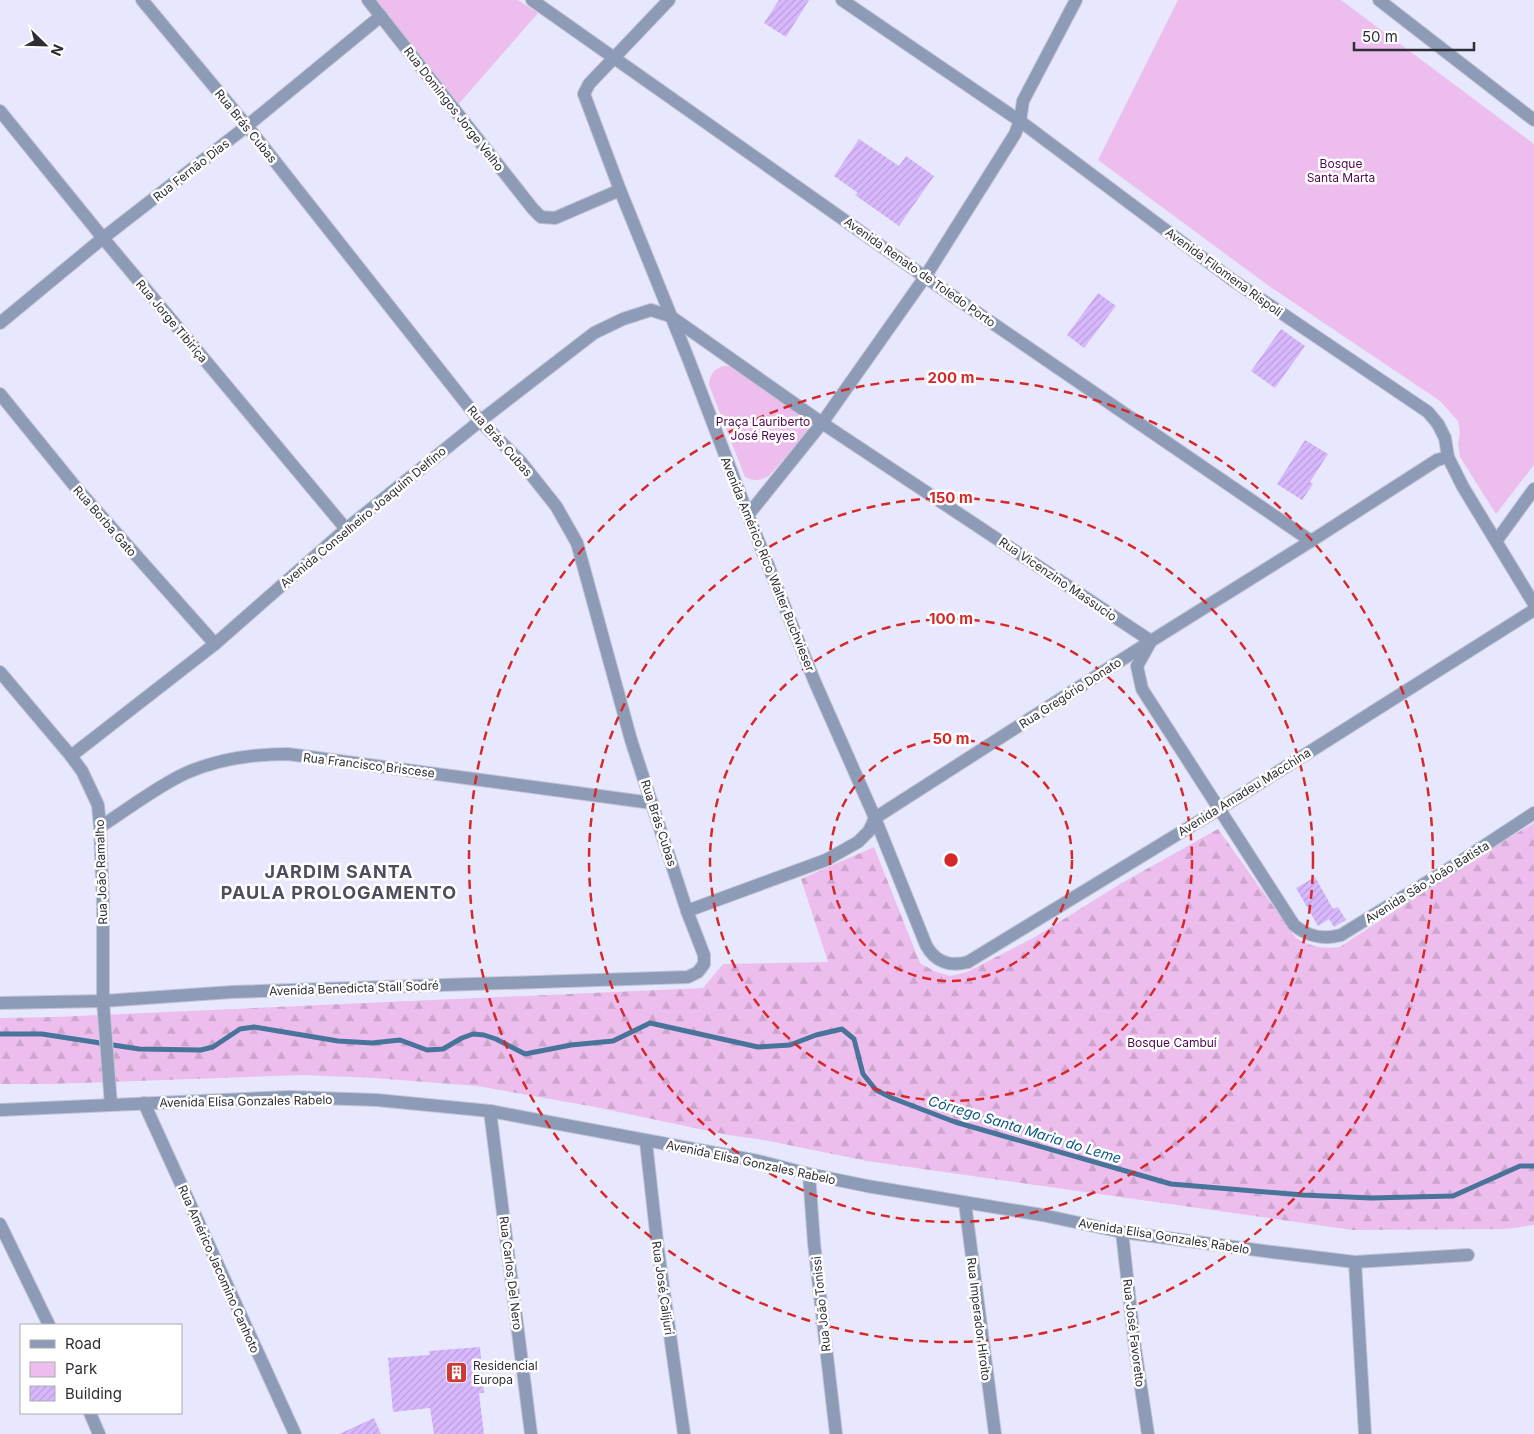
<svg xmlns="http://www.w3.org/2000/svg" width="1534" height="1434" font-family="Inter,sans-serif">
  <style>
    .green { fill: #edbeed }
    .forest { fill: url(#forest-firs) }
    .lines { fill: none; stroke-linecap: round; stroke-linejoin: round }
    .stream { stroke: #48749a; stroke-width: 5 }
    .building { fill: url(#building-hatch) }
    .minor-casing { stroke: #c2c3d5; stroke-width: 14 }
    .minor { stroke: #8d9bb7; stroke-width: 12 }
    .ring { fill: none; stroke: #d62828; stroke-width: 2.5; stroke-dasharray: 9 6 }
    .labels { text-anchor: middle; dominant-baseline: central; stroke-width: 5; stroke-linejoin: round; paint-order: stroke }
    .street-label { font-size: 12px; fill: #2e2e36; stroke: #fff }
    .park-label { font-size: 12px; fill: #4d0850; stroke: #fff }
    .poi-label { font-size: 12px; fill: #2e2e36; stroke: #fff; text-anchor: start }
    .water-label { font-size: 14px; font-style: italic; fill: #0a5686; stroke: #fff }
    .district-label { font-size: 18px; font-weight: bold; letter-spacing: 1px; fill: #4d4d5e; stroke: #fff }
    .centre { fill: #d62828; stroke: #fff; stroke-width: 2.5 }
    .ring-label { font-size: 15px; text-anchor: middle; font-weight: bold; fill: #d62828; stroke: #fff; stroke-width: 5; stroke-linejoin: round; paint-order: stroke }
  </style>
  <defs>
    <pattern id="forest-firs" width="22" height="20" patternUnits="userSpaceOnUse" patternTransform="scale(1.25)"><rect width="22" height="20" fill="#edbeed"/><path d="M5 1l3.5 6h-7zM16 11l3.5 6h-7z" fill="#cca4cc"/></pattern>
    <pattern id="building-hatch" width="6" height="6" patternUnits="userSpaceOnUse" patternTransform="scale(1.25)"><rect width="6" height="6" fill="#d8b8fd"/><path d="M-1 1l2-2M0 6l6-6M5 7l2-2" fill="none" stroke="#ba9ed9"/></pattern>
  </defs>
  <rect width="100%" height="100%" fill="#e7e8fd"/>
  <!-- green -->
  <g class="green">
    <polygon points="377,0 518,0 538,13 457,106"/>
    <polygon points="1178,0 1341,0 1534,144 1534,465 1496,514 1460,457 1458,444 1460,432 1458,421 1440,401 1269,286 1098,160"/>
    <path d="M 723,366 L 731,366 L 810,421 L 810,429 L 769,476 C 760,481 754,481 745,477 L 709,385 C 710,374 713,370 723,366 Z"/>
  </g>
  <!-- forest -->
  <path class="forest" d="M 1534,823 L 1534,1225 L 1506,1229 L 1352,1230 L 867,1161 L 764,1140 L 728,1135 L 595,1107 L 477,1086 L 374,1078 L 302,1075 L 52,1084 L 0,1084 L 0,1018 L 54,1017 L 703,988 L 723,964 L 828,962 L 801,879 L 874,847 L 920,963 L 934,971 L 950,976 L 967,972 L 1035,937 L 1120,884 L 1218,829 L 1296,938 C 1311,947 1323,949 1340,947 L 1461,867 Z"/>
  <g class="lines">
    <!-- stream -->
    <polyline class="stream" points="0,1034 42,1034 139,1049 201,1050 213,1047 240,1029 254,1027 338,1041 372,1043 400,1040 427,1050 443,1049 462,1038 473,1034 484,1035 496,1039 525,1054 571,1045 613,1041 650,1023 758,1047 790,1045 816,1035 842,1029 854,1039 863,1074 876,1090 892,1098 955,1122 1171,1184 1303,1195 1371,1198 1453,1196 1520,1166 1534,1166"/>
  </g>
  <!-- building -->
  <g class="building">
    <polygon points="779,0 809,0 786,37 764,23"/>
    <polygon points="859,139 899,166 906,156 934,176 899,226 855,195 858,193 834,176"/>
    <polygon points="1098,293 1116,306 1084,348 1067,335"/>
    <polygon points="1281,329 1305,346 1275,388 1251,371"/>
    <polygon points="1305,440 1328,454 1310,482 1313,484 1302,500 1277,484"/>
    <polygon points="1315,877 1333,909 1338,907 1346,920 1334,927 1329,919 1318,926 1296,888"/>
    <polygon points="480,1347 484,1393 479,1393 484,1434 434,1434 430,1408 393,1412 388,1358 430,1355 429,1351"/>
    <polygon points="374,1418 381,1434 339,1434"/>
  </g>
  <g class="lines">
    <defs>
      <g id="minor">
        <polyline points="368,0 533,209 541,217 555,218 620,190"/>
        <polyline points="532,0 925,277 1311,541"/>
        <path d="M 669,0 L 589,84 L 584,94 L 620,190 L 688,358 L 748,515 L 814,680 L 875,818 L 926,945 C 935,962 950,967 968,962 L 1219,809 L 1534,610"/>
        <polyline points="842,0 1020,121 1231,279 1428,412 1438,424 1445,438 1448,457 1463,487 1534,604"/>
        <polyline points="1379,0 1534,120"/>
        <polyline points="0,111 103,238 346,529"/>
        <polyline points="0,323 103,238 247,126 381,16"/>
        <polyline points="0,394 78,490 215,644"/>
        <polyline points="748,515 822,423 925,277 1015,134 1020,121 1023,101 1076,0"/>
        <polyline points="1497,540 1534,489"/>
        <polyline points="0,672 71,756 82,771 98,805 100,827 103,903 103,1001 111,1105"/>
        <path d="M 71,756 L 215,644 L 346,529 L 480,421 L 594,333 L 623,319 L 651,310 L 670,316 L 822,423 L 1151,641 L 1137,666 L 1142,689 L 1294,925 C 1307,936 1324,940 1341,935 L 1458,863 L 1534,813"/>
        <path d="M 100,827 C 128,809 156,787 186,773 C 218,759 253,754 288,754 L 652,803"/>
        <polyline points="687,911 826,860 858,842 869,831 875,818 1151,641 1311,541 1437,460 1448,457"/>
        <polyline points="0,1003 103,1001 232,992 688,977 698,972 704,964 704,955 687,911 631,740 577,543 556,506 521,462 480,421 247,126 142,0"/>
        <polyline points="144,1103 295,1434"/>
        <polyline points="0,1110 290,1097 377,1100 490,1111 758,1161 809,1174 867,1186 1042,1215 1122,1232 1272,1252 1355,1262 1468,1255"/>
        <polyline points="490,1111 531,1434"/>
        <polyline points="646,1142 658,1250 684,1434"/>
        <polyline points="809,1174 814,1243 836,1434"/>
        <polyline points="965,1203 995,1434"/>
        <polyline points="0,1224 49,1325"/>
        <polyline points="1122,1232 1135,1348 1148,1434"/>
        <polyline points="1355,1262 1365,1434"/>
        <polyline points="90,1413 99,1434"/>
      </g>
    </defs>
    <!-- minor casing -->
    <use href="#minor" class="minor-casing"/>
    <!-- minor -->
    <use href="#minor" class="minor"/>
  </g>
  <!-- distance rings -->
  <g class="ring">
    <circle cx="951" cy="860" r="121"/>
    <circle cx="951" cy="860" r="241"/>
    <circle cx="951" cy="860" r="362"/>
    <circle cx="951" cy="860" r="482"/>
  </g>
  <!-- icons -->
  <defs>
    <symbol id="building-square" viewBox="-11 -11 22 22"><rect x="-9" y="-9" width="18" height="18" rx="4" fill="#ca3c35" stroke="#fff"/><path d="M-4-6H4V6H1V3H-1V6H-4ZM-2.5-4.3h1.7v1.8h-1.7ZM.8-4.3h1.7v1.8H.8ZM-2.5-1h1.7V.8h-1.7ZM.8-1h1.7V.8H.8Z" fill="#fff"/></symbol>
  </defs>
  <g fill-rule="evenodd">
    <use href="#building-square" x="444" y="1360" width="25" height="25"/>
  </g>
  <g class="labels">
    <!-- street labels -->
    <g class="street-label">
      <text transform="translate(454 109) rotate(52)">Rua Domingos Jorge Velho</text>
      <text transform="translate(246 126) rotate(51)">Rua Brás Cubas</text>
      <text transform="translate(191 170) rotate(-38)">Rua Fernão Dias</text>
      <text transform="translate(920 272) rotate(35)">Avenida Renato de Toledo Porto</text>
      <text transform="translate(1224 272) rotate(36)">Avenida Filomena Rispoli</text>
      <text transform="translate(172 321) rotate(50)">Rua Jorge Tibiriça</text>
      <text transform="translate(500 441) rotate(48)">Rua Brás Cubas</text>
      <text transform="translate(363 517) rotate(-40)">Avenida Conselheiro Joaquim Delfino</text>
      <text transform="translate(105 521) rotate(49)">Rua Borba Gato</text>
      <text transform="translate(768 564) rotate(68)">Avenida Américo Rico Walter Buchvieser</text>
      <text transform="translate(1058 579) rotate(34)">Rua Vicenzino Massucio</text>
      <text transform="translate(1070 693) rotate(-33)">Rua Gregório Donato</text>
      <text transform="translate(369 765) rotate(7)">Rua Francisco Briscese</text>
      <text transform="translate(1244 792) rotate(-32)">Avenida Amadeu Macchina</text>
      <text transform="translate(659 823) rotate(72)">Rua Brás Cubas</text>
      <text transform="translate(101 872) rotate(-92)">Rua João Ramalho</text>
      <text transform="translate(1427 882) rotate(-32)">Avenida São João Batista</text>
      <text transform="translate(354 988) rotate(-2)">Avenida Benedicta Stall Sodré</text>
      <text transform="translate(246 1101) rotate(-1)">Avenida Elisa Gonzales Rabelo</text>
      <text transform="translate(751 1162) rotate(12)">Avenida Elisa Gonzales Rabelo</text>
      <text transform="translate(1164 1236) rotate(9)">Avenida Elisa Gonzales Rabelo</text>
      <text transform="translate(219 1269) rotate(66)">Rua Américo Jacomino Canhoto</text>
      <text transform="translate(511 1273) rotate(83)">Rua Carlos Del Nero</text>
      <text transform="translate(663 1288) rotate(82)">Rua José Calijuri</text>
      <text transform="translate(821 1304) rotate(-96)">Rua João Tonissi</text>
      <text transform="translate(979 1319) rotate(83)">Rua Imperador Hiroito</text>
      <text transform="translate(1134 1333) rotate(83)">Rua José Favoretto</text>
    </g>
    <!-- park labels -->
    <g class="park-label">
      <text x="1341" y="163">Bosque<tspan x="1341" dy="14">Santa Marta</tspan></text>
      <text x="763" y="421">Praça Lauriberto<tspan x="763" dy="14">José Reyes</tspan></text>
      <text x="1172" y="1042">Bosque Cambuí</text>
    </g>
    <!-- poi labels -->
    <g class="poi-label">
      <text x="473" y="1365">Residencial<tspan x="473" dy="14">Europa</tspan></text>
    </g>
    <!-- water labels -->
    <g class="water-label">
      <text transform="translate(1025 1129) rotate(17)">Córrego Santa Maria do Leme</text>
    </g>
    <!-- district labels -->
    <g class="district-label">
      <text x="339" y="871">JARDIM SANTA<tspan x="339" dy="21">PAULA PROLOGAMENTO</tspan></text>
    </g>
  </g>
  <circle cx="951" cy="860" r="8" class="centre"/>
  <g class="ring-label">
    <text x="951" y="383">200 m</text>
    <text x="951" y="503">150 m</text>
    <text x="951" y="624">100 m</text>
    <text x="951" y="744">50 m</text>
  </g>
  <!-- legend -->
  <rect x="20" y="1324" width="162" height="90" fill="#ffffff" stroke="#ababaf"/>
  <rect x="30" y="1340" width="25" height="8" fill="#8d9bb7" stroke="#ababaf"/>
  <text x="65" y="1349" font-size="15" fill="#2e2e36">Road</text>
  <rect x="30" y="1362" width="25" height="15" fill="#edbeed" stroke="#ababaf"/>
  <text x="65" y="1374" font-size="15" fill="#2e2e36">Park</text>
  <rect x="30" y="1386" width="25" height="15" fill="url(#building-hatch)" stroke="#ababaf"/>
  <text x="65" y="1399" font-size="15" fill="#2e2e36">Building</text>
  <!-- north arrow -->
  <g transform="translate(45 45) rotate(113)" stroke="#ffffff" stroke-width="4" paint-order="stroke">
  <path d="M0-4L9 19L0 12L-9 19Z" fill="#2e2e36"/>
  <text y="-8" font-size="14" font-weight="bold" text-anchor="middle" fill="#2e2e36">N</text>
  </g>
  <!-- scale -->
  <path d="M1354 42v8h120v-8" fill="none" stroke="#2e2e36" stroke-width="2.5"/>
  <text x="1362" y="42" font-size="15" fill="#2e2e36" stroke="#ffffff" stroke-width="4" paint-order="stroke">50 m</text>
</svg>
